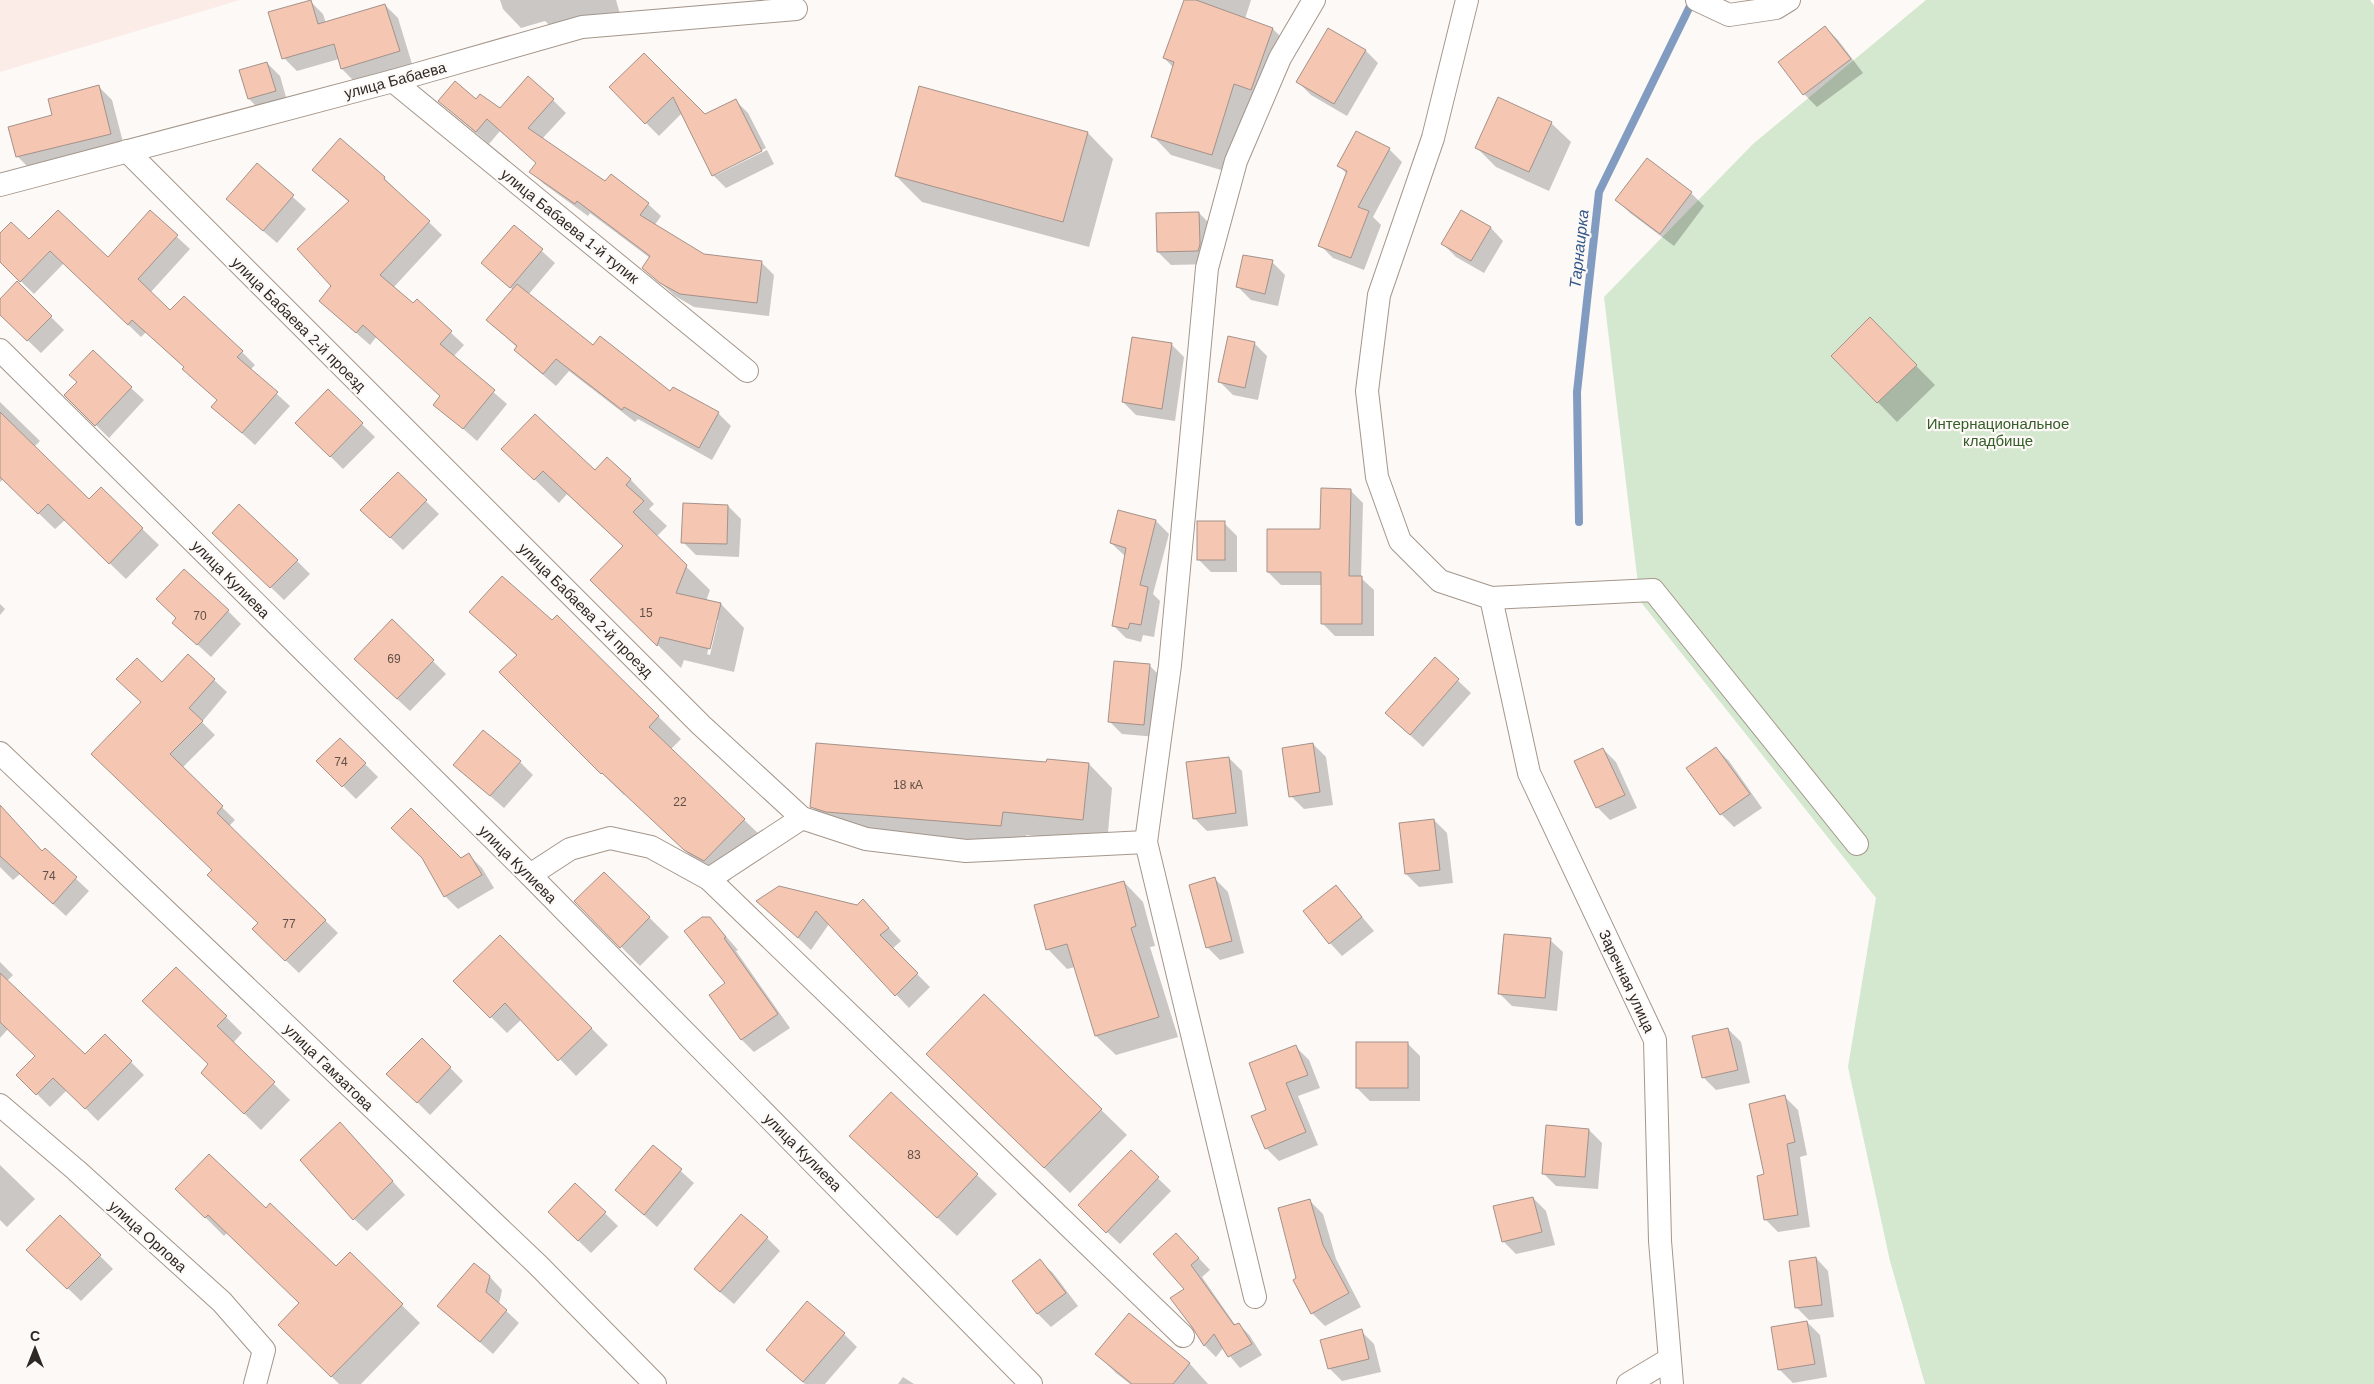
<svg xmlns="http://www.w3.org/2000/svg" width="2374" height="1384" font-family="Arial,sans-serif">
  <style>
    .industrial { fill: #fcece8 }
    .green { fill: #d4e7cf }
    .shadow { fill: #0003; fill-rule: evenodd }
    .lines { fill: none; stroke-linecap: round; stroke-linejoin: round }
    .stream { stroke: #829cc1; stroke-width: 8 }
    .building { fill: #f5c6b1; stroke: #a4928a }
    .street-casing { stroke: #a4968a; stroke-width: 24 }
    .street { stroke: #fff; stroke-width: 22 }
    .labels { text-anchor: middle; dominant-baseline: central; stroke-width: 4.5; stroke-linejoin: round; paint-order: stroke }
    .number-label { font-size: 12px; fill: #605047 }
    .street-label { font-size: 15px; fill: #2e2824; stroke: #fdf9f7 }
    .park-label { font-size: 15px; fill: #345d29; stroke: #fdf9f7 }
    .water-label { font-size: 16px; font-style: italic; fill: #345789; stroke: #fdf9f7 }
  </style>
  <rect width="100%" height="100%" fill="#fdf9f7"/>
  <!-- industrial -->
  <polygon class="industrial" points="0,0 240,0 0,72"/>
  <!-- green -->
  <polygon class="green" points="1926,0 2370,0 2374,5 2374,1384 1925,1384 1890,1261 1848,1067 1876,898 1640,601 1604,297 1753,144"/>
  <!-- shadow -->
  <g class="shadow">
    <polygon points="500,0 616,0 622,21 564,39 545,21 521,28 503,9"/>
    <polygon points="1185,0 1251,0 1245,19 1273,29 1291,47 1231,173 1171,155 1153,136 1174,68 1164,58"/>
    <polygon points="310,1 323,14 326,23 385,5 398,18 412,64 355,82 342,69 339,59 297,71 284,58"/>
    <polygon points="1825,27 1838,40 1863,73 1817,107 1804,94 1780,62"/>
    <polygon points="1365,50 1378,63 1347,116 1311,95 1298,82"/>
    <polygon points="644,54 705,116 735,100 748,113 766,148 716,172 716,175 767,150 774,164 726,188 713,175 682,113 659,136 610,87"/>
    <polygon points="267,63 280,76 288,104 262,112 249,99"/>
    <polygon points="99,87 112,100 124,146 30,169 17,156 53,116"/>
    <polygon points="553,100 566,113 542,139 605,183 648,204 661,216 654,226 704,255 761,262 774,275 769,316 694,307 675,296 644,268 650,258 590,213 588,216 544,184 531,172 537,163 500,131 489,144 439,101 476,101 500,110"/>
    <polygon points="1551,123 1571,142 1549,191 1496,167 1476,147"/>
    <polygon points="1088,133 1113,159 1089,247 922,202 896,176"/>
    <polygon points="1389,149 1402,162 1373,217 1381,225 1364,270 1333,258 1320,245 1347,174 1339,166"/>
    <polygon points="1647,160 1691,193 1704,206 1674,246 1630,213 1617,200"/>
    <polygon points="257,165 306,209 277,243 240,211"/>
    <polygon points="384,178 442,235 393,288 413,305 417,301 464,345 453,357 507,404 477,441 435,404 441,397 377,336 370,345 320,301 333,286 349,202 327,182"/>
    <polygon points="150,212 190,249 150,293 170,312 242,352 255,365 250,370 290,406 255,445 213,407 218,401 185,368 146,332 141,337 64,263 34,294 0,261 0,235 108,259"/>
    <polygon points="1462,212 1491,228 1503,241 1484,273 1456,257 1443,244"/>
    <polygon points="1199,213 1212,226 1211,264 1171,265 1158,252"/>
    <polygon points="514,226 555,263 528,295 593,347 671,393 718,413 731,426 712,460 638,419 635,422 569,371 556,386 529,363 516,350 518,348 487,320 513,290 496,275"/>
    <polygon points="1272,262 1285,275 1278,306 1251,300 1238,287"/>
    <polygon points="17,283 64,330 41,353 0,314 0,301"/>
    <polygon points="1870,319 1935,385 1897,422 1833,356"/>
    <polygon points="1254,343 1267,356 1258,400 1233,395 1220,382"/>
    <polygon points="1171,344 1184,357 1175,421 1136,415 1123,402"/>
    <polygon points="131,388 144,400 109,438 66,395"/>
    <polygon points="328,391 375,437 343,469 310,436"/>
    <polygon points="0,402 40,441 34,447 89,501 101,489 159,545 126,579 65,520 55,529 3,479 0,482"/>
    <path d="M 503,449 L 595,472 L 607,458 L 631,480 L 654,504 L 649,509 L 667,526 L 656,537 L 710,590 L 706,601 L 721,604 L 744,628 L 734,672 L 684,660 L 681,668 L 592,580 L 624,547 L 567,494 L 559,503 ZM 716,620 L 718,620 L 710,655 L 707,654 Z"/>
    <polygon points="398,474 439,514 403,550 362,510"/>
    <polygon points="1350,490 1363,503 1361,578 1374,590 1374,636 1335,636 1322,623 1322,585 1281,585 1268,572 1321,530"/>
    <polygon points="728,506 741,519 739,557 696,555 683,542"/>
    <polygon points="1156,521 1169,534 1153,594 1160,601 1154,637 1143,635 1141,642 1126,638 1113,625 1126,557 1111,543"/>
    <polygon points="1224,523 1237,536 1237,572 1211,572 1198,559"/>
    <polygon points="227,545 297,561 310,574 284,600"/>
    <polygon points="0,604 5,609 0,615"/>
    <polygon points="228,611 241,624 211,657 187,635"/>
    <polygon points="471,612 552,622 557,616 681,739 671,749 767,842 727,883 708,873 626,794 624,795 501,672 517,656"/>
    <polygon points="392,621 446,674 410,711 368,672"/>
    <polygon points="1435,659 1471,693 1423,747 1399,725"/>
    <polygon points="1149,665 1162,678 1157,737 1122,734 1109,721"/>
    <polygon points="214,680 227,692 202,722 215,735 182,768 235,820 229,826 338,933 299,973 266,942 259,924 214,870 105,767 162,684"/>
    <polygon points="340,739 378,777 356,799 318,761"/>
    <polygon points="1313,744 1326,757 1333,805 1304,809 1291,796"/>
    <polygon points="1716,748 1729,761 1762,808 1734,827 1721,814"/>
    <polygon points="1603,749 1616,762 1637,808 1610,820 1597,807"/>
    <polygon points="1229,758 1242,771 1248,826 1207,831 1194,818"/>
    <polygon points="520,762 533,775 504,808 468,777"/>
    <polygon points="1048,763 1089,764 1112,788 1107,843 1026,835 1025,850 835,830 812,806"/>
    <polygon points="0,819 43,852 45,850 89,891 66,916 20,874 13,880 0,867"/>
    <polygon points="1434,820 1447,833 1453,883 1419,887 1406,874"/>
    <polygon points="469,855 482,868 494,888 458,909 445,896 423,858 461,859"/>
    <polygon points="604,873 669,937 640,966 576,901"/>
    <polygon points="1215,879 1228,892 1244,953 1220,960 1207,947"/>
    <polygon points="1124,882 1143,902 1155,946 1150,947 1178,1037 1116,1055 1096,1036 1075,967 1067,969 1048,949"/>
    <polygon points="1336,886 1374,931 1342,956 1330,943"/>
    <polygon points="758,901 876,914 901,941 892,949 930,987 909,1008 829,924 811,950"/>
    <polygon points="710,918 738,950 736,951 790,1028 754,1052 742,1040"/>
    <polygon points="500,936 608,1045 576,1076 522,1019 507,1033 455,981"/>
    <polygon points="1550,940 1563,952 1557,1011 1512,1006 1499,993"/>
    <polygon points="0,962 13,975 7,981 85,1056 105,1036 144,1075 98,1121 67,1090 50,1107 18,1075 36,1056 8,1029 0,1038"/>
    <polygon points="984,996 1127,1135 1070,1193 953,1080"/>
    <polygon points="161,1017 226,1017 242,1033 233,1043 290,1100 261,1130 219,1089 210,1065"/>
    <polygon points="1728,1029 1741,1042 1750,1083 1716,1090 1703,1077"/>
    <polygon points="422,1039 463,1081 430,1115 401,1086"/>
    <polygon points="1407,1043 1420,1056 1420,1101 1370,1101 1357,1088"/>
    <polygon points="1296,1047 1309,1060 1320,1088 1298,1096 1318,1145 1279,1161 1266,1148 1268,1110"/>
    <polygon points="1785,1097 1798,1110 1807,1155 1800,1157 1810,1227 1778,1232 1765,1219 1766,1175"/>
    <polygon points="1589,1130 1602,1143 1598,1189 1556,1186 1543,1173"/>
    <polygon points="353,1137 405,1195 367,1231 354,1219"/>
    <polygon points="654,1147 694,1183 657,1227 616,1190"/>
    <polygon points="1131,1152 1171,1191 1120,1244 1092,1218"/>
    <polygon points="870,1155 977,1175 997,1194 957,1236"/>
    <polygon points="0,1165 35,1199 7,1227 0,1220"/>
    <polygon points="576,1185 618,1226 591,1253 549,1212"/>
    <polygon points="1533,1198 1546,1211 1555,1245 1516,1254 1503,1241"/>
    <polygon points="1310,1201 1323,1214 1336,1259 1361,1307 1325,1326 1312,1313 1298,1279"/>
    <polygon points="195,1207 266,1209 336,1268 350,1254 420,1323 361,1384 339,1384 280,1325 301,1304 227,1233 224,1236"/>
    <polygon points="60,1216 113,1269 81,1301 28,1250"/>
    <polygon points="1176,1234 1210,1270 1202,1277 1236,1326 1239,1324 1250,1336 1262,1355 1240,1368 1223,1348 1216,1357 1205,1346 1193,1326"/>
    <polygon points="767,1238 780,1251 734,1304 708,1282"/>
    <polygon points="1816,1258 1828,1271 1834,1317 1809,1320 1796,1307"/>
    <polygon points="1040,1261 1053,1273 1078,1306 1051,1327 1038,1314 1013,1281"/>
    <polygon points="489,1276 502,1290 499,1304 519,1323 493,1354 439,1306"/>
    <polygon points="1129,1314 1190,1364 1208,1384 1130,1384 1116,1373 1097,1354"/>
    <polygon points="1807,1322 1820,1335 1827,1377 1793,1383 1780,1370 1772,1328"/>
    <polygon points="1361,1331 1374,1344 1381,1372 1342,1381 1329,1368"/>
    <polygon points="844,1334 857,1347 825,1384 805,1384 767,1350"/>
    <polygon points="903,1377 914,1384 898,1384"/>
  </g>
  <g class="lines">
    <!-- stream -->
    <polyline class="stream" points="1579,522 1577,392 1599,192 1693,0"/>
  </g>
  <!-- building -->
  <g class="building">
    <polygon points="311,0 318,24 385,4 400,51 341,69 334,44 282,59 268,12"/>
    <polygon points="1184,0 1196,0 1273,28 1251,90 1234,84 1212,155 1151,137 1174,62 1163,58"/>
    <polygon points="1825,26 1851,59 1803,95 1778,62"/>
    <polygon points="1328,28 1366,50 1334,104 1296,82"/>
    <polygon points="644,53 705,114 736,99 762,151 712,176 673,97 645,124 609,87"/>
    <polygon points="267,62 276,91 248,99 239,70"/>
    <polygon points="528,76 554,99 528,128 605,181 611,174 649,203 640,215 704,254 762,261 757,303 680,294 660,283 642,268 650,256 577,201 575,204 529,172 536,163 487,119 476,132 438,101 455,81 476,99 480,94 500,108"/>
    <polygon points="99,85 111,134 16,157 8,127 52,115 48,99"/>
    <polygon points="919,86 1088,132 1063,222 895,176"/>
    <polygon points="1498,97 1552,122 1529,172 1475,148"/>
    <polygon points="1356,131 1390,148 1358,207 1369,211 1351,258 1318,246 1347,171 1337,166"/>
    <polygon points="340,138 385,177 384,179 430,221 380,275 413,303 417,299 452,331 440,344 495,390 463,429 433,405 440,396 363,325 356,333 319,301 331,286 297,249 349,201 312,170"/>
    <polygon points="1647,158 1692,192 1660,234 1615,200"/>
    <polygon points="257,163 294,195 263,231 226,199"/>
    <polygon points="58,210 108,257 150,210 178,235 138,279 170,310 184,296 243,351 237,357 278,392 242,433 211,407 217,400 182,369 184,367 132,320 128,325 50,251 20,282 0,262 0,233 11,222 29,239"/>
    <polygon points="1461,210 1491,227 1471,261 1441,244"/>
    <polygon points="1199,212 1200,244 1198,251 1157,252 1156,213"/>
    <polygon points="514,225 543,249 510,288 481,263"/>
    <polygon points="1243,255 1273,260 1265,294 1236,287"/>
    <polygon points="17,281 52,316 27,341 0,315 0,299"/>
    <polygon points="517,284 593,345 600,336 670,391 673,387 719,412 699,448 624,407 622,410 556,359 543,374 514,350 517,346 486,320"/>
    <polygon points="1870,317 1917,365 1877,403 1831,356"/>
    <polygon points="1228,336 1255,342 1245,388 1218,382"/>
    <polygon points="1132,337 1172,343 1162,409 1122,402"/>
    <polygon points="93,350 132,387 95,426 64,395 77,382 69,375"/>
    <polygon points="328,389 363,423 330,457 295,423"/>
    <polygon points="0,412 89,499 101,487 143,528 109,564 48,504 38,514 0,477"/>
    <polygon points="535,414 595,470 607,457 631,479 626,485 644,501 633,512 687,565 676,593 721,603 710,649 660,637 657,646 590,580 623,546 543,471 534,480 501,449"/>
    <polygon points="398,472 427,500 390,538 360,510"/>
    <polygon points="1321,488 1351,489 1349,576 1362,576 1362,624 1321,624 1321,572 1267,572 1267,529 1320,529"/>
    <polygon points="683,503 728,505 727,544 681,543"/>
    <polygon points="239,504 298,560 270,588 212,533"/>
    <polygon points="1118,510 1156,520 1140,585 1148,587 1141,625 1130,623 1128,629 1112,626 1126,548 1110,543"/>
    <rect x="1197" y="521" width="28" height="39"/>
    <polygon points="184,569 229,610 197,645 172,623 176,618 156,599"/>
    <polygon points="502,576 552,620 557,615 659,716 649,727 745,819 704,861 684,850 602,773 601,774 499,672 517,655 469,612"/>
    <polygon points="392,619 434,660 397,699 354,659"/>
    <polygon points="188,654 215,679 189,708 203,721 170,754 223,806 217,813 326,920 285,961 252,929 258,923 207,875 212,870 91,754 141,702 116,679 137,658 162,682"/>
    <polygon points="1435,657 1459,679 1410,735 1385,713"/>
    <polygon points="1114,661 1150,664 1144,725 1108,722"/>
    <polygon points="483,730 521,761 490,796 453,765"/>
    <polygon points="340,738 366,763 342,787 316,761"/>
    <polygon points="816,743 1046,762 1047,759 1089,763 1083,820 1003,812 1001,826 826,812 810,807"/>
    <polygon points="1313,743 1320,792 1289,797 1282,748"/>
    <polygon points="1716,747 1750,794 1720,815 1686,768"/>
    <polygon points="1603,748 1625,795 1596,808 1574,761"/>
    <polygon points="1229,757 1236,813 1193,819 1186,762"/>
    <polygon points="0,805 42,851 45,848 77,877 53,904 0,856"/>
    <polygon points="411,808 461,858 469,853 482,875 444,897 422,858 391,828"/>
    <polygon points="1434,819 1440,870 1405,874 1399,823"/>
    <polygon points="604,872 650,917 620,948 574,901"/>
    <polygon points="1215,877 1232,941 1206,948 1189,885"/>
    <polygon points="1124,881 1136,926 1131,928 1159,1017 1095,1036 1067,944 1046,950 1034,905"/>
    <polygon points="1336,885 1362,917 1329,944 1303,911"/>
    <polygon points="779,886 857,905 863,899 889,928 880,935 918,973 895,996 816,911 798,938 756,901"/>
    <polygon points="702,917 710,917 726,937 724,938 778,1014 741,1040 709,995 725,983 684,931"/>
    <polygon points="1504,934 1551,938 1545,998 1498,994"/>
    <polygon points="500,935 592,1028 558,1061 505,1003 490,1018 453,981"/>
    <polygon points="176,967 227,1016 217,1026 275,1082 244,1114 201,1073 208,1064 142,1001"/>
    <polygon points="0,973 85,1054 105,1034 132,1061 85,1109 53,1078 36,1095 16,1075 35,1056 0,1022"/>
    <polygon points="984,994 1102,1109 1044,1168 926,1054"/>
    <polygon points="1728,1028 1738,1070 1702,1078 1692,1036"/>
    <polygon points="422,1038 451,1067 417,1103 386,1074"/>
    <rect x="1356" y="1042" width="52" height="46"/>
    <polygon points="1296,1045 1308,1075 1286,1083 1306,1132 1265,1149 1251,1116 1266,1110 1249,1063"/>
    <polygon points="891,1092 978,1174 937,1218 849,1136"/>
    <polygon points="1785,1095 1795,1142 1787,1144 1798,1215 1764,1220 1757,1176 1764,1174 1749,1104"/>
    <polygon points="340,1122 393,1181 353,1220 300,1160"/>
    <polygon points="1546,1125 1589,1129 1585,1177 1542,1174"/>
    <polygon points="653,1145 682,1169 644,1215 615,1190"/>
    <polygon points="1131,1150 1159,1177 1106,1233 1078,1205"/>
    <polygon points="209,1154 266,1208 270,1203 336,1266 350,1252 403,1304 331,1377 278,1325 299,1303 208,1215 205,1218 175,1189"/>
    <polygon points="575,1183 606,1212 578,1241 548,1212"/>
    <polygon points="1533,1197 1542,1232 1502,1242 1493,1206"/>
    <polygon points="1310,1199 1323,1245 1349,1293 1311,1314 1293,1280 1296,1278 1278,1208"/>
    <polygon points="741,1214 768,1237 720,1292 694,1269"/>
    <polygon points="60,1215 101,1255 67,1289 26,1250"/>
    <polygon points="1176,1233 1199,1258 1191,1265 1234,1325 1239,1323 1252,1344 1228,1357 1214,1334 1204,1346 1192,1327 1170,1298 1184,1289 1153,1254"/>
    <polygon points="1816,1257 1822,1305 1795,1308 1789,1261"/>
    <polygon points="1040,1259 1066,1293 1037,1314 1012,1281"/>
    <polygon points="474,1263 490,1276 486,1292 507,1310 480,1342 437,1306"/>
    <polygon points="807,1301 845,1333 803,1382 766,1350"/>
    <polygon points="1129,1313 1190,1363 1173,1384 1132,1384 1095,1354"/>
    <polygon points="1807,1321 1815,1364 1778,1370 1771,1327"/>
    <polygon points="1362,1329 1369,1359 1328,1369 1320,1340"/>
  </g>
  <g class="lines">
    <defs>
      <g id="street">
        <polyline points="1467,0 1433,138 1379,295 1367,391 1377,477 1400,541 1440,581 1491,598 1653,590 1857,844"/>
        <polyline points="1697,0 1729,15 1776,8 1789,0"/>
        <polyline points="393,81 747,371"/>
        <polyline points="127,151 701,725 802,818 866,839 966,851 1146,842"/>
        <polyline points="0,185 393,81 582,27 796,9"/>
        <polyline points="0,350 530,875 1031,1384"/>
        <polyline points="1491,598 1529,773 1655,1040 1660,1241 1672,1384"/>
        <polyline points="0,753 539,1266 655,1384"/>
        <polyline points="530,875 570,849 610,838 651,847 709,879 1183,1336"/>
        <polyline points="709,879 802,818"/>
        <polyline points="0,1105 76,1170 222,1302 264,1350 255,1384"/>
        <polyline points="1255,1297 1146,842 1170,665 1207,268 1236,161 1280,58 1314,0"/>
        <polyline points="1628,1384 1668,1360"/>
      </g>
    </defs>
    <!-- street casing -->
    <use href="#street" class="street-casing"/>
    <!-- street -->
    <use href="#street" class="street"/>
  </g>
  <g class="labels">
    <!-- number labels -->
    <g class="number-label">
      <text x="646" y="613">15</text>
      <text x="200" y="616">70</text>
      <text x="394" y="659">69</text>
      <text x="341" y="762">74</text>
      <text x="908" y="785">18 кА</text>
      <text x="680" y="802">22</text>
      <text x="49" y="876">74</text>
      <text x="289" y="924">77</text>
      <text x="914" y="1155">83</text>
    </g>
    <!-- street labels -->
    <g class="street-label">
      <text transform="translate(395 80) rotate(-15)">улица Бабаева</text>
      <text transform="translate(570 226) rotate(39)">улица Бабаева 1-й тупик</text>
      <text transform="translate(299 324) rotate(45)">улица Бабаева 2-й проезд</text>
      <text transform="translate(231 579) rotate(45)">улица Кулиева</text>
      <text transform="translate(586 610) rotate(45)">улица Бабаева 2-й проезд</text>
      <text transform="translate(518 864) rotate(45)">улица Кулиева</text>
      <text transform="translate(1627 981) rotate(65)">Заречная улица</text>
      <text transform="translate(329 1067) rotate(44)">улица Гамзатова</text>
      <text transform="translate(803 1152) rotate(45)">улица Кулиева</text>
      <text transform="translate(148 1236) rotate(42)">улица Орлова</text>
    </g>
    <!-- park labels -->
    <g class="park-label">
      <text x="1998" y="423">Интернациональное<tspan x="1998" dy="17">кладбище</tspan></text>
    </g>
    <!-- water labels -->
    <g class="water-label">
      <text transform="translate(1579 249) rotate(-84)">Тарнаирка</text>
    </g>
  </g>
  <!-- north arrow -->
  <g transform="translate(35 1349)" stroke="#fdf9f7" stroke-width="4" paint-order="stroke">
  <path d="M0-4L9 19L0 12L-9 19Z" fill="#2e2824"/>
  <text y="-8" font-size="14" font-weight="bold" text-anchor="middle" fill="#2e2824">С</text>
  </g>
</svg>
